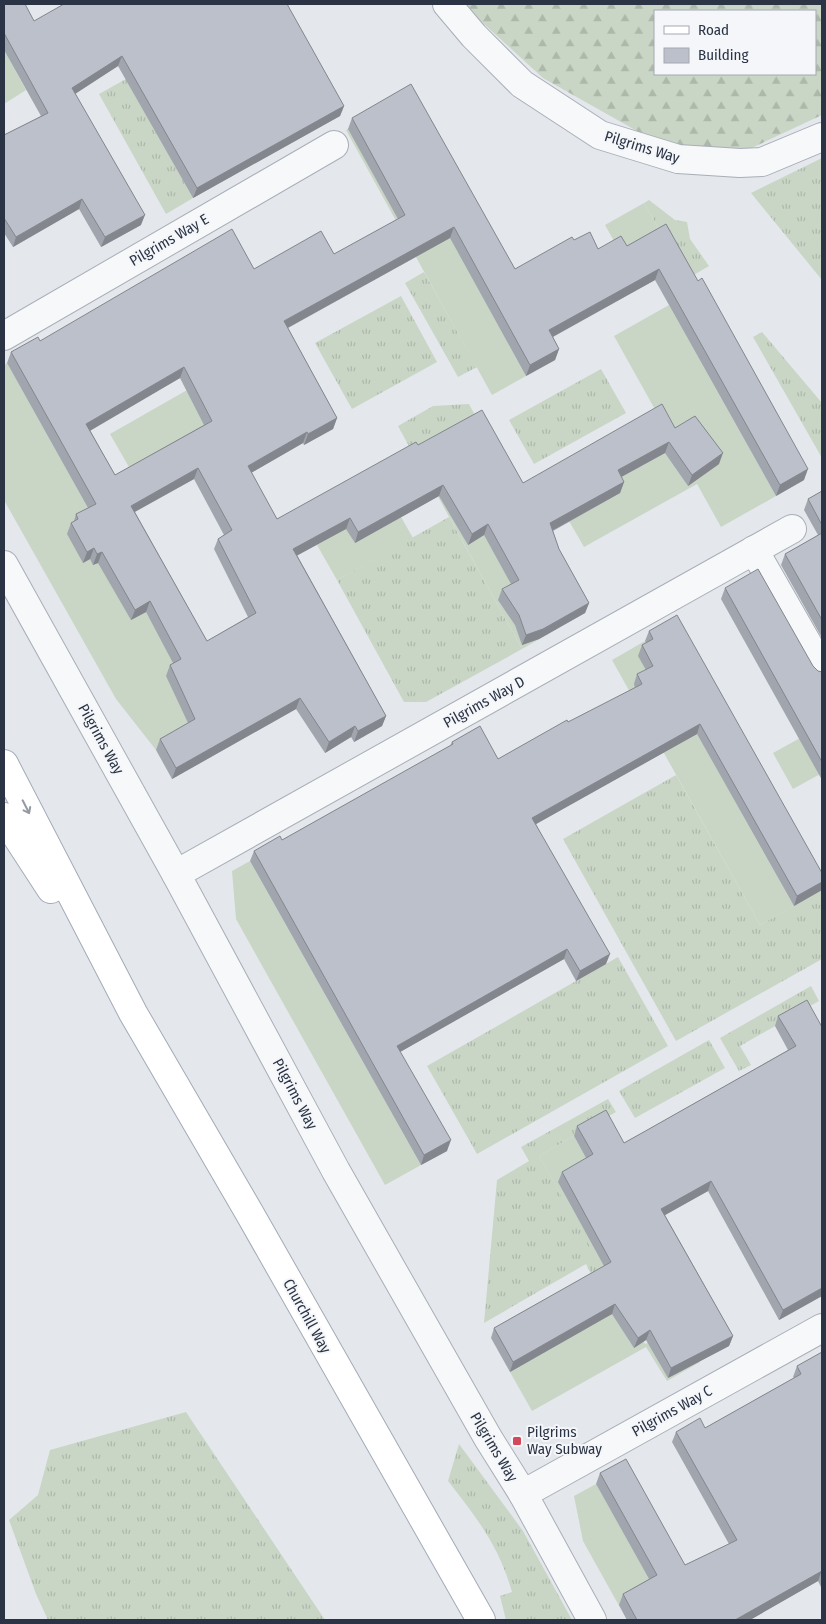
<svg xmlns="http://www.w3.org/2000/svg" width="826" height="1624" font-family="'Fira Sans Condensed',sans-serif">
  <style>
    .grass { fill: url(#grass-tufts) }
    .forest { fill: url(#forest-firs); fill-rule: evenodd }
    .garden { fill: #c9d6c5 }
    .lines { fill: none; stroke-linecap: round; stroke-linejoin: round }
    .minor-casing { stroke: #a9aeb7; stroke-width: 30 }
    .major-casing { stroke: #a3abb8; stroke-width: 30 }
    .minor { stroke: #f7f8fa; stroke-width: 28 }
    .major { stroke: #fff; stroke-width: 28 }
    .wall { fill: #a1a5ae; fill-rule: evenodd }
    .shaded-wall { fill: #83868d }
    .building { fill: #bbc0ca; stroke: #83868d; fill-rule: evenodd }
    .oneway { stroke: #959aa2 }
    .poi-dot { fill: #d1495b; stroke: #f4f6f9; stroke-width: 2 }
    .labels { text-anchor: middle; dominant-baseline: central; stroke-width: 4; stroke-linejoin: round; paint-order: stroke }
    .street-label { font-size: 15px; fill: #2b3445; stroke: #f4f6f9 }
    .poi-label { font-size: 15px; fill: #2b3445; stroke: #f4f6f9; text-anchor: start }
  </style>
  <defs>
    <pattern id="grass-tufts" width="24" height="20" patternUnits="userSpaceOnUse" patternTransform="scale(1.25)"><rect width="24" height="20" fill="#c9d6c5"/><path d="M3 7l-1-3M5 7V3M7 7l1-3M15 17l-1-3M17 17v-4M19 17l1-3" fill="none" stroke="#adb8ab"/></pattern>
    <pattern id="forest-firs" width="22" height="20" patternUnits="userSpaceOnUse" patternTransform="scale(1.25)"><rect width="22" height="20" fill="#c9d6c5"/><path d="M5 1l3.5 6h-7zM16 11l3.5 6h-7z" fill="#adb8ab"/></pattern>
  </defs>
  <rect width="100%" height="100%" fill="#e4e7ec"/>
  <!-- grass -->
  <g class="grass">
    <polygon points="126,79 193,198 166,214 99,94"/>
    <polygon points="822,158 822,280 751,193"/>
    <polygon points="649,200 675,220 687,222 690,239 709,266 687,279 644,203"/>
    <polygon points="424,272 477,367 458,377 405,283"/>
    <polygon points="401,296 437,362 352,409 315,343"/>
    <polygon points="762,332 822,403 822,458 753,337"/>
    <polygon points="601,369 626,413 534,464 509,420"/>
    <polygon points="469,404 478,421 415,457 398,426 433,406"/>
    <polygon points="449,517 522,649 426,702 404,702 337,580"/>
    <polygon points="676,775 760,925 822,890 822,959 676,1041 563,839"/>
    <polygon points="618,957 668,1046 477,1154 427,1066"/>
    <polygon points="811,986 819,1001 740,1046 751,1065 739,1071 720,1038"/>
    <polygon points="709,1040 725,1068 635,1118 619,1091"/>
    <polygon points="608,1099 616,1112 539,1156 603,1268 591,1274 586,1264 484,1323 497,1180 529,1161 521,1147"/>
    <polygon points="186,1412 325,1620 48,1620 36,1594 9,1520 38,1495 50,1450"/>
    <path d="M 459,1444 L 523,1531 L 572,1620 L 506,1620 L 500,1596 L 512,1592 C 499,1546 477,1518 448,1481 Z"/>
  </g>
  <!-- forest -->
  <path class="forest" d="M 462,4 L 822,4 L 822,115 L 743,152 L 660,144 L 543,78 ZM 655,11 L 815,11 L 815,74 L 655,74 Z"/>
  <!-- garden -->
  <g class="garden">
    <polygon points="4,50 26,90 4,104"/>
    <polygon points="368,117 443,224 526,376 492,395 346,130"/>
    <polygon points="644,203 662,235 623,257 605,225"/>
    <polygon points="669,305 776,496 721,527 697,484 584,547 569,521 604,501 601,488 676,447 614,336"/>
    <polygon points="7,363 92,515 83,563 90,559 94,565 113,554 176,665 267,686 156,750 116,699 4,500 4,365"/>
    <polygon points="224,369 247,410 133,474 110,434"/>
    <polygon points="436,493 479,525 492,549 507,541 557,629 522,649"/>
    <polygon points="393,503 413,538 337,580 317,545"/>
    <polygon points="645,641 794,906 760,925 612,660"/>
    <polygon points="822,726 822,773 793,789 773,753"/>
    <polygon points="250,861 421,1165 385,1185 236,919 232,871"/>
    <polygon points="574,1136 592,1169 625,1307 645,1344 679,1325 700,1362 667,1381 646,1347 532,1411 510,1372 624,1307 539,1156"/>
    <polygon points="596,1484 658,1595 653,1620 627,1620 583,1541 574,1496"/>
  </g>
  <g class="lines">
    <defs>
      <g id="minor">
        <polyline points="447,4 474,36 522,84 600,135 678,159 740,163 762,162 822,137"/>
        <polyline points="4,336 334,145"/>
        <polyline points="754,550 822,669"/>
        <polyline points="4,565 176,874 336,1171 488,1438 523,1494 592,1620"/>
        <polyline points="176,874 792,529"/>
        <polyline points="523,1494 822,1328"/>
      </g>
      <g id="major">
        <polyline points="4,764 133,1013 250,1214 481,1620"/>
        <polyline points="4,817 51,889"/>
      </g>
    </defs>
    <!-- minor casing -->
    <use href="#minor" class="minor-casing"/>
    <!-- major casing -->
    <use href="#major" class="major-casing"/>
    <!-- minor -->
    <use href="#minor" class="minor"/>
    <!-- major -->
    <use href="#major" class="major"/>
  </g>
  <!-- wall -->
  <g class="wall">
    <polygon points="4,4 34,21 344,106 340,116 193,198 118,66 75,93 141,225 101,247 79,209 13,247 4,233 4,135 41,116 4,50"/>
    <path d="M 352,118 L 515,269 L 574,240 L 598,249 L 627,246 L 666,224 L 804,480 L 776,496 L 655,280 L 553,337 L 559,349 L 555,360 L 526,376 L 450,238 L 288,328 L 337,418 L 333,429 L 304,445 L 303,443 L 251,473 L 277,519 L 418,445 L 523,483 L 675,428 L 719,464 L 688,486 L 665,453 L 621,477 L 624,482 L 620,493 L 553,531 L 559,549 L 589,603 L 585,613 L 539,639 L 522,645 L 515,625 L 498,600 L 502,589 L 511,584 L 484,535 L 468,545 L 439,496 L 355,543 L 346,529 L 297,555 L 386,716 L 382,726 L 354,742 L 351,737 L 325,753 L 296,709 L 172,779 L 156,750 L 160,739 L 188,723 L 166,676 L 170,665 L 173,663 L 146,612 L 131,620 L 98,563 L 93,565 L 90,559 L 83,563 L 67,534 L 71,523 L 74,521 L 76,514 L 88,508 L 7,363 L 11,352 L 40,341 L 254,269 L 334,254 L 398,219 L 348,129 ZM 180,378 L 204,425 L 115,475 L 90,430 ZM 194,479 L 224,535 L 218,539 L 214,549 L 248,617 L 207,641 L 135,512 Z"/>
    <polygon points="822,491 822,638 781,565 785,554 818,535 804,510 808,499"/>
    <polygon points="725,588 818,671 822,672 822,780 721,599"/>
    <polygon points="649,631 822,873 822,890 794,906 697,734 536,824 606,964 576,981 564,959 400,1052 447,1151 421,1165 250,861 254,851 282,840 450,746 452,742 498,759 635,688 634,684 637,674 646,670 638,656 642,645 646,643 645,641"/>
    <polygon points="778,1016 822,1027 822,1296 779,1320 708,1191 665,1215 733,1336 729,1346 668,1378 646,1340 634,1348 612,1314 510,1372 491,1338 494,1328 604,1266 558,1182 562,1172 586,1158 574,1136 577,1126 624,1143 649,1129 788,1050 775,1026"/>
    <polygon points="822,1352 822,1589 818,1581 750,1620 627,1620 619,1605 623,1594 649,1579 596,1484 600,1473 685,1565 729,1544 672,1442 676,1432 705,1428 794,1378 793,1377 797,1366"/>
  </g>
  <!-- shaded-wall -->
  <g class="shaded-wall">
    <polygon points="122,56 118,66 69,98 72,88"/>
    <polygon points="344,106 340,116 193,198 197,188"/>
    <polygon points="82,199 79,209 13,247 16,237"/>
    <polygon points="145,215 141,225 101,247 105,237"/>
    <polygon points="454,227 450,238 280,332 284,321"/>
    <polygon points="659,269 655,280 545,341 549,330"/>
    <polygon points="559,349 555,360 526,376 530,365"/>
    <polygon points="184,367 180,378 83,435 86,424"/>
    <polygon points="337,418 333,429 304,445 308,434"/>
    <polygon points="307,432 303,443 244,477 248,466"/>
    <polygon points="669,442 665,453 614,481 618,470"/>
    <polygon points="723,453 719,464 688,486 692,475"/>
    <polygon points="198,468 194,479 127,516 131,506"/>
    <polygon points="808,469 804,480 776,496 780,485"/>
    <polygon points="624,482 620,493 546,534 550,523"/>
    <polygon points="443,485 439,496 355,543 358,532"/>
    <polygon points="350,518 346,529 289,560 293,549"/>
    <polygon points="488,524 484,535 468,545 472,534"/>
    <polygon points="94,548 90,559 83,563 87,552"/>
    <polygon points="102,552 98,563 93,565 97,554"/>
    <polygon points="150,601 146,612 131,620 135,610"/>
    <polygon points="589,603 585,613 539,639 522,645 526,635"/>
    <polygon points="300,698 296,709 172,779 176,768"/>
    <polygon points="386,716 382,726 354,742 358,731"/>
    <polygon points="700,724 697,734 529,828 532,818"/>
    <polygon points="355,726 351,737 325,753 329,742"/>
    <polygon points="822,882 822,890 794,906 797,896"/>
    <polygon points="567,949 564,959 393,1056 397,1046"/>
    <polygon points="610,954 606,964 576,981 580,971"/>
    <polygon points="451,1140 447,1151 421,1165 424,1155"/>
    <polygon points="711,1181 708,1191 658,1219 661,1209"/>
    <polygon points="822,1288 822,1296 779,1320 783,1310"/>
    <polygon points="615,1304 612,1314 510,1372 513,1362"/>
    <polygon points="650,1330 646,1340 634,1348 638,1338"/>
    <polygon points="733,1336 729,1346 668,1378 671,1368"/>
    <polygon points="822,1570 818,1581 750,1620 735,1620"/>
  </g>
  <!-- building -->
  <g class="building">
    <polygon points="4,4 25,4 34,21 64,4 287,4 344,106 197,188 122,56 72,88 145,215 105,237 82,199 16,237 4,218 4,135 48,113 4,33"/>
    <path d="M 411,84 L 515,269 L 572,237 L 574,240 L 590,232 L 598,249 L 621,236 L 627,246 L 666,224 L 698,281 L 702,278 L 808,469 L 780,485 L 659,269 L 549,330 L 559,349 L 530,365 L 454,227 L 284,321 L 337,418 L 308,434 L 307,432 L 248,466 L 277,519 L 416,442 L 418,445 L 482,410 L 523,483 L 662,404 L 675,428 L 695,416 L 723,453 L 692,475 L 669,442 L 618,470 L 624,482 L 550,523 L 559,549 L 589,603 L 543,629 L 526,635 L 519,615 L 502,589 L 519,580 L 488,524 L 472,534 L 443,485 L 358,532 L 350,518 L 293,549 L 386,716 L 358,731 L 355,726 L 329,742 L 300,698 L 176,768 L 160,739 L 195,719 L 170,665 L 181,659 L 150,601 L 135,610 L 102,552 L 97,554 L 94,548 L 87,552 L 71,523 L 78,519 L 76,514 L 96,504 L 11,352 L 38,337 L 40,341 L 232,229 L 254,269 L 321,231 L 334,254 L 405,215 L 352,118 ZM 184,367 L 212,421 L 115,475 L 86,424 ZM 198,468 L 232,530 L 218,539 L 256,613 L 207,641 L 131,506 Z"/>
    <polygon points="822,491 822,525 808,499"/>
    <polygon points="822,533 822,620 785,554"/>
    <polygon points="758,569 813,666 818,671 822,672 822,762 725,588"/>
    <polygon points="677,615 822,873 822,882 797,896 700,724 532,818 610,954 580,971 567,949 397,1046 451,1140 424,1155 254,851 280,836 282,840 453,744 452,742 480,726 498,759 567,720 568,722 642,684 637,674 653,666 642,645 653,639 649,631"/>
    <polygon points="807,1000 822,1027 822,1288 783,1310 711,1181 661,1209 733,1336 671,1368 650,1330 638,1338 615,1304 513,1362 494,1328 611,1262 562,1172 593,1154 577,1126 606,1110 624,1143 649,1129 796,1046 778,1016"/>
    <polygon points="822,1352 822,1571 735,1620 637,1620 623,1594 657,1575 600,1473 626,1459 685,1565 737,1540 676,1432 700,1418 705,1428 801,1374 797,1366"/>
  </g>
  <!-- one-way arrows -->
  <defs><path id="oneway-shaft" d="M-6 0H5M1.5-3L5.5 0L1.5 3" fill="none" stroke-width="1.6" stroke-linecap="round" stroke-linejoin="round" transform="scale(1.25)"/></defs>
  <use class="oneway" href="#oneway-shaft" transform="translate(26 807) rotate(63)"/>
  <!-- markers -->
  <rect class="poi-dot" x="512" y="1436" width="10" height="10" rx="2.5"/>
  <g class="labels">
    <!-- street labels -->
    <g class="street-label">
      <text transform="translate(642 147) rotate(17)">Pilgrims Way</text>
      <text transform="translate(169 240) rotate(-30)">Pilgrims Way E</text>
      <text transform="translate(484 702) rotate(-29)">Pilgrims Way D</text>
      <text transform="translate(101 739) rotate(61)">Pilgrims Way</text>
      <text transform="translate(295 1094) rotate(62)">Pilgrims Way</text>
      <text transform="translate(307 1316) rotate(61)">Churchill Way</text>
      <text transform="translate(672 1411) rotate(-29)">Pilgrims Way C</text>
      <text transform="translate(494 1447) rotate(59)">Pilgrims Way</text>
    </g>
    <!-- poi labels -->
    <g class="poi-label">
      <text x="527" y="1432">Pilgrims<tspan x="527" dy="17">Way Subway</tspan></text>
    </g>
  </g>
  <!-- border -->
  <rect width="826" height="1624" fill="none" stroke="#2b3445" stroke-width="10"/>
  <!-- legend -->
  <rect x="654" y="10" width="162" height="65" fill="#f4f6f9" stroke="#a4a8b1"/>
  <rect x="664" y="26" width="25" height="8" fill="#ffffff" stroke="#a4a8b1"/>
  <text x="698" y="35" font-size="15" fill="#2b3445">Road</text>
  <rect x="664" y="48" width="25" height="15" fill="#bbc0ca" stroke="#a4a8b1"/>
  <text x="698" y="60" font-size="15" fill="#2b3445">Building</text>
</svg>
